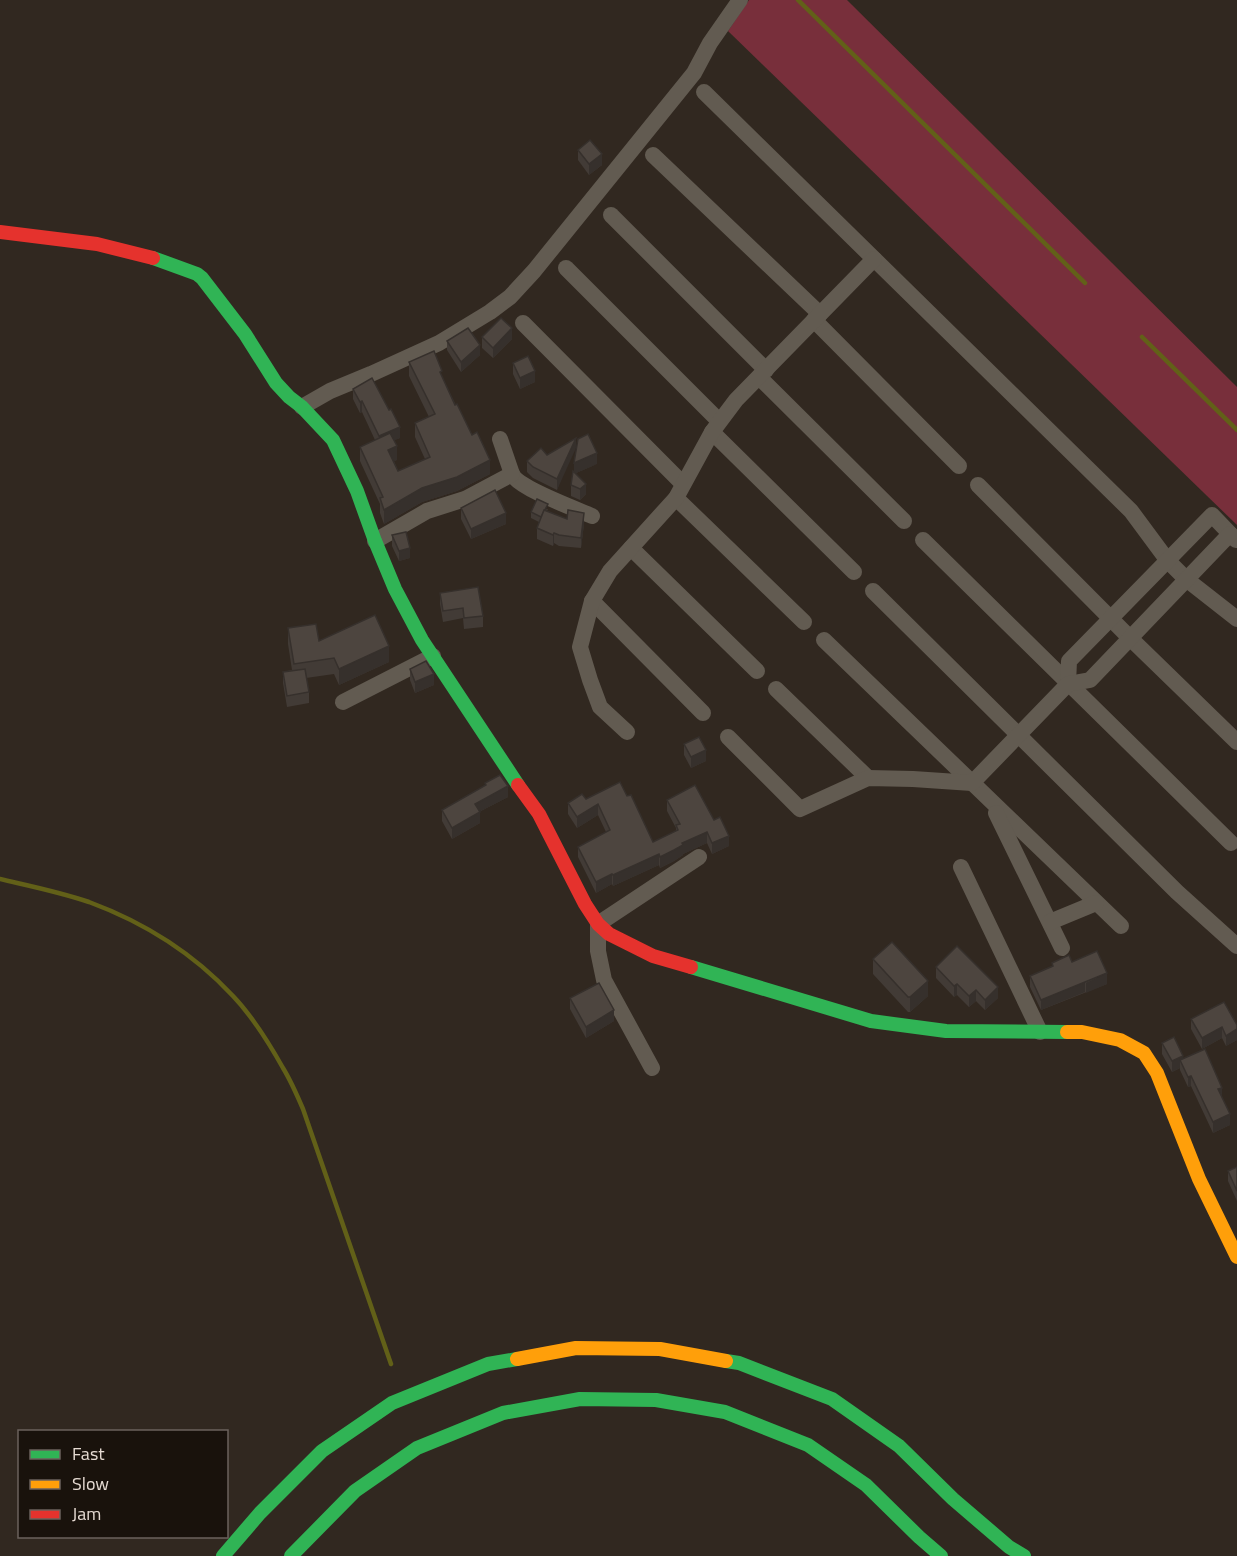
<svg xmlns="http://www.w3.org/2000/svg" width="1237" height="1556" font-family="'Titillium Web',sans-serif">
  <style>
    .green { fill: #782f3b }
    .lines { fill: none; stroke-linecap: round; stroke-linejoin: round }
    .stream { stroke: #626018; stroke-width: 4.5 }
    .street { stroke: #625b51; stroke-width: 16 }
    .fast { stroke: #30b455; stroke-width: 14 }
    .slow { stroke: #ff9f0a; stroke-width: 14 }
    .jam { stroke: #e5322d; stroke-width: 14 }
    .wall { fill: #423b36 }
    .shaded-wall { fill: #36302c }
    .building { fill: #4d453f; stroke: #36302c; stroke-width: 1.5 }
  </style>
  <rect width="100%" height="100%" fill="#312820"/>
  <!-- green -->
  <polygon class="green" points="749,0 847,0 1237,387 1237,525 728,31"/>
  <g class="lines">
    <!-- stream -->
    <g class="stream">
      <polyline points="798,0 1085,283"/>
      <polyline points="1142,337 1237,430"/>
      <path d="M 0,879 C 30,886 60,892 89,902 C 143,922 194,954 233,996 C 253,1017 269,1043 283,1068 C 291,1081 297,1095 303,1109 L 391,1364"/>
    </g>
    <!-- street -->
    <g class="street">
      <polyline points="704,92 1131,511 1168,561 1186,579 1237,619"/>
      <polyline points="653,155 820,314"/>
      <polyline points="611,215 766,370"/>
      <polyline points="566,268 719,421"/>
      <polyline points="814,320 959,466"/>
      <polyline points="523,323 683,484"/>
      <polyline points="759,377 904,521"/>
      <polyline points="302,407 330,391 371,374 439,343 490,312 510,297 534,271 694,73 710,43 740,0"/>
      <polyline points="712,432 854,572"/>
      <path d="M 512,474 C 518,488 576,509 592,516"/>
      <polyline points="978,485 1130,638 1237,742"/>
      <polyline points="676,498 804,622"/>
      <polyline points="923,540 1231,843"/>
      <polyline points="375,541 427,511 465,499 512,474 500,439"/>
      <polyline points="631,548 757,671"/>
      <polyline points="873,591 1177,892 1237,946"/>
      <polyline points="592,601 703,713"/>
      <polyline points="824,640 1121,926"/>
      <polyline points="1068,684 1069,661 1212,515 1236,540"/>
      <polyline points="776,689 868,778"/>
      <polyline points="343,702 433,656"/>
      <polyline points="627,732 600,707 590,680 580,647 592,601 610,571 676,498 712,432 736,400 874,259"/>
      <polyline points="728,737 800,809 868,778 913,779 972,783 1068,684 1090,680 1230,534"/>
      <polyline points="996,813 1062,948"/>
      <polyline points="961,867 1040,1032"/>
      <polyline points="1050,922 1096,903"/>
      <polyline points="652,1068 604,980 598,951 598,924 699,857"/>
    </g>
    <!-- fast -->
    <g class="fast">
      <polyline points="153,258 197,274 202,278 245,334 276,383 289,397 302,407 333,440 357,491 375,541 395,589 422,640 518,785"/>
      <polyline points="691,967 871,1021 946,1031 1067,1032"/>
      <polyline points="726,1361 739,1363 832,1399 899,1446 953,1499 1009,1547 1024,1556"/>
      <polyline points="223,1556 260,1513 322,1451 392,1403 488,1364 517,1359"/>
      <polyline points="291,1556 355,1491 417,1448 503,1413 580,1399 656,1400 725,1412 808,1445 866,1485 919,1537 941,1556"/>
    </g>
    <!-- slow -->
    <g class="slow">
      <polyline points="1067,1032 1082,1032 1120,1040 1144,1053 1157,1073 1199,1179 1237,1257"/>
      <polyline points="517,1359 576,1348 660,1349 726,1361"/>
    </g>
    <!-- jam -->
    <g class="jam">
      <polyline points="0,232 97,244 153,258"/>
      <polyline points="518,785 539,814 585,904 598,924 609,934 653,956 691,967"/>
    </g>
  </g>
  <!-- wall -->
  <g class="wall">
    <polygon points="578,150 602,165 589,175 578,160"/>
    <polygon points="482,337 512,339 493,358 482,348"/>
    <polygon points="447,341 480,355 461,372 447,350"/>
    <polygon points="409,362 442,377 490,474 457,491 422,502 384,524 380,513 380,504 360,461 360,447 375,440 362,412 360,413 353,399 353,389 400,438 394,440 397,460 394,461 398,471 425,459 415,437 415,423 429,417 409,376"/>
    <polygon points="513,363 535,382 520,389 513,374"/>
    <polygon points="576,438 557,490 533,478 527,472 527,461 547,455"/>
    <polygon points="597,464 576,473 586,494 580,500 571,496 571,485 574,472"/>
    <polygon points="461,508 506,524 471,539 461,519"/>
    <polygon points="548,509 547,511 567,519 584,524 581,548 559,546 554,543 553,546 537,539 537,528 539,522 531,518 531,512"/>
    <polygon points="392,535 410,558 399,561 392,546"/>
    <polygon points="440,593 483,616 483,627 464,629 463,618 443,622 440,604"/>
    <polygon points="288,628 319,641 389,662 339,685 334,674 306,678 309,692 309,703 287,707 283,683 283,672 292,670 288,644"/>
    <polygon points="410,669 434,685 415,693 410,680"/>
    <polygon points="684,744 706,761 691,768 684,755"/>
    <polygon points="485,783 508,797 479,812 480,823 452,839 442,821 442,810 485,786"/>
    <polygon points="627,796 653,842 676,831 676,828 667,811 667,800 729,846 712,854 707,843 683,854 683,855 674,861 660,868 659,865 613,886 612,884 596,893 578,857 578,847 606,832 598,815 577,828 568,814 568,803 586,799"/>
    <polygon points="873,959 928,996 910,1012 908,1012 873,974"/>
    <polygon points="1072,962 1107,984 1041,1010 1030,987 1030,976 1052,966 1052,963"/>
    <polygon points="936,967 998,998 985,1010 976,1001 969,1007 957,995 954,997 936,978"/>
    <polygon points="570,998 614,1021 586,1038 570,1009"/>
    <polygon points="1191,1019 1237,1025 1237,1040 1226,1046 1222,1038 1202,1049 1191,1029"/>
    <polygon points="1162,1043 1183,1058 1222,1098 1230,1125 1213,1133 1191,1086 1188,1087 1180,1070 1180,1068 1172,1072 1162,1054"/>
    <polygon points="1237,1167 1237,1201 1228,1181 1228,1171"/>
  </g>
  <!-- shaded-wall -->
  <g class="shaded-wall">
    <polygon points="602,154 602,165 589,175 589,164"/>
    <polygon points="512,328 512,339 493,358 493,348"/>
    <polygon points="480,345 480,355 461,372 461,362"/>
    <polygon points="535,371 535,382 520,389 520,378"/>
    <polygon points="362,401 362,412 360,413 360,402"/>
    <polygon points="400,427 400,438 379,447 379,436"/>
    <polygon points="576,438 576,448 557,490 557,479"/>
    <polygon points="397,446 397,460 388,464 388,450"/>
    <polygon points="597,453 597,464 574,474 574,463"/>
    <polygon points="490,460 490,474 457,491 422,502 384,524 384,510 422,488"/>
    <polygon points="586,484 586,494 580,500 580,489"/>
    <polygon points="506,513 506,524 471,539 471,529"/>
    <polygon points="584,513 584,524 581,548 581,538"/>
    <polygon points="554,533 554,543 553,546 553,535"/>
    <polygon points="410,548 410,558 399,561 399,551"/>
    <polygon points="389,646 389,662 339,685 339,669"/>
    <polygon points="434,674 434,685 415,693 415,682"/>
    <polygon points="706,750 706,761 691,768 691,757"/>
    <polygon points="508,786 508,797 475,814 475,804"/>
    <polygon points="598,804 598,815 577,828 577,817"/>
    <polygon points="480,812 480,823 452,839 452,828"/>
    <polygon points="707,832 707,843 683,854 683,855 674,861 660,868 660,857 682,843"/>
    <polygon points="729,836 729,846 712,854 712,843"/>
    <polygon points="659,854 659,865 613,886 613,875"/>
    <polygon points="612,874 612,884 596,893 596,882"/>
    <polygon points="1107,973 1107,984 1086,993 1086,983"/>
    <polygon points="928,981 928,996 910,1012 910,997"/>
    <polygon points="1085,981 1085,992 1041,1010 1041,1000"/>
    <polygon points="957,984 957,995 954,997 954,986"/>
    <polygon points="998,987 998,998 985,1010 985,1000"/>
    <polygon points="976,990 976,1001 969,1007 969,996"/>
    <polygon points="614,1010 614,1021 586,1038 586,1027"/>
    <polygon points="1222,1027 1222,1038 1202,1049 1202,1038"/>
    <polygon points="1237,1029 1237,1040 1226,1046 1226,1036"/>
    <polygon points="1183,1056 1183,1065 1180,1060 1180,1068 1172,1072 1172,1061"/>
    <polygon points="1191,1076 1191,1086 1188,1087 1188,1077"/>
    <polygon points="1222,1088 1222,1098 1218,1089"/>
    <polygon points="1230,1114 1230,1125 1213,1133 1213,1122"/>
  </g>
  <!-- building -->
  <g class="building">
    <polygon points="590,140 602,154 589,164 578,150"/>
    <polygon points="501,318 512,328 493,348 482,337"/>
    <polygon points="468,328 480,345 461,362 447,341"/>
    <polygon points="434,351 442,371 440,372 455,405 457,404 472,435 477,432 490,460 457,477 422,488 384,510 380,498 383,497 360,447 390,433 397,446 388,450 398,471 430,457 415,423 435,414 409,362"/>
    <polygon points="528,356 535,371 520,378 513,363"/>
    <polygon points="372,378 389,410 391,409 400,427 379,436 362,401 360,402 353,389"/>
    <polygon points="588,434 597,453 574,463 578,439"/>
    <polygon points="576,438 557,479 533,467 527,461 541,448 547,455"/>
    <polygon points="573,471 586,484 580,489 571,485"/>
    <polygon points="495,490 506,513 471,529 461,508"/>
    <polygon points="537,499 548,504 541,517 531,512"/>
    <polygon points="544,510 567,519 568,510 584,513 581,538 559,535 554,533 553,535 537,528"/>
    <polygon points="406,532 410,548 399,551 392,535"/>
    <polygon points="478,587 483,616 464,618 463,608 443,611 440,593"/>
    <polygon points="375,615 389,646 339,669 334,658 294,664 288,628 316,624 319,641"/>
    <polygon points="426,661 434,674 415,682 410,669"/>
    <polygon points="305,669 309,692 287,696 283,672"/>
    <polygon points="699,737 706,750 691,757 684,744"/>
    <polygon points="500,775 508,786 475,804 480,812 452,828 442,810 486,785 485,783"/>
    <polygon points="620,782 627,796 631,795 653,842 678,830 676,825 680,824 667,800 695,785 714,820 720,817 729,836 712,843 707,832 682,843 683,845 674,850 660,857 659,854 613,875 612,874 596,882 578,847 610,830 598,804 577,817 568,803 582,794 586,799"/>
    <polygon points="892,942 928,981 910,997 908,997 873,959"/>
    <polygon points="957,946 998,987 985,1000 976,990 969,996 957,984 954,986 936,967"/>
    <polygon points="1097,951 1107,973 1041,1000 1030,976 1053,966 1052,963 1069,955 1072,962"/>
    <polygon points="599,983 614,1010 586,1027 570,998"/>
    <polygon points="1224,1002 1237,1025 1237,1029 1226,1036 1222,1027 1202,1038 1191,1019"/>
    <polygon points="1174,1037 1183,1056 1172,1061 1162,1043"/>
    <polygon points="1205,1049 1222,1088 1218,1089 1230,1114 1213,1122 1191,1076 1188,1077 1180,1060"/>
    <polygon points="1237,1167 1237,1191 1228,1171"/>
  </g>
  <!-- legend -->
  <rect x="18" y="1430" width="210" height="108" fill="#19120c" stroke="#6b625c" stroke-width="1.5"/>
  <rect x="30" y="1450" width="30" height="9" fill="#30b455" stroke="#6b625c" stroke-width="1.5"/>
  <text x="72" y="1460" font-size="18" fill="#e6dbd3">Fast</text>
  <rect x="30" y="1480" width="30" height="9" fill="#ff9f0a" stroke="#6b625c" stroke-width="1.5"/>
  <text x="72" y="1490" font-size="18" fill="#e6dbd3">Slow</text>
  <rect x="30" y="1510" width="30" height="9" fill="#e5322d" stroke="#6b625c" stroke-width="1.5"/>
  <text x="72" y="1520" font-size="18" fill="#e6dbd3">Jam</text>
</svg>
